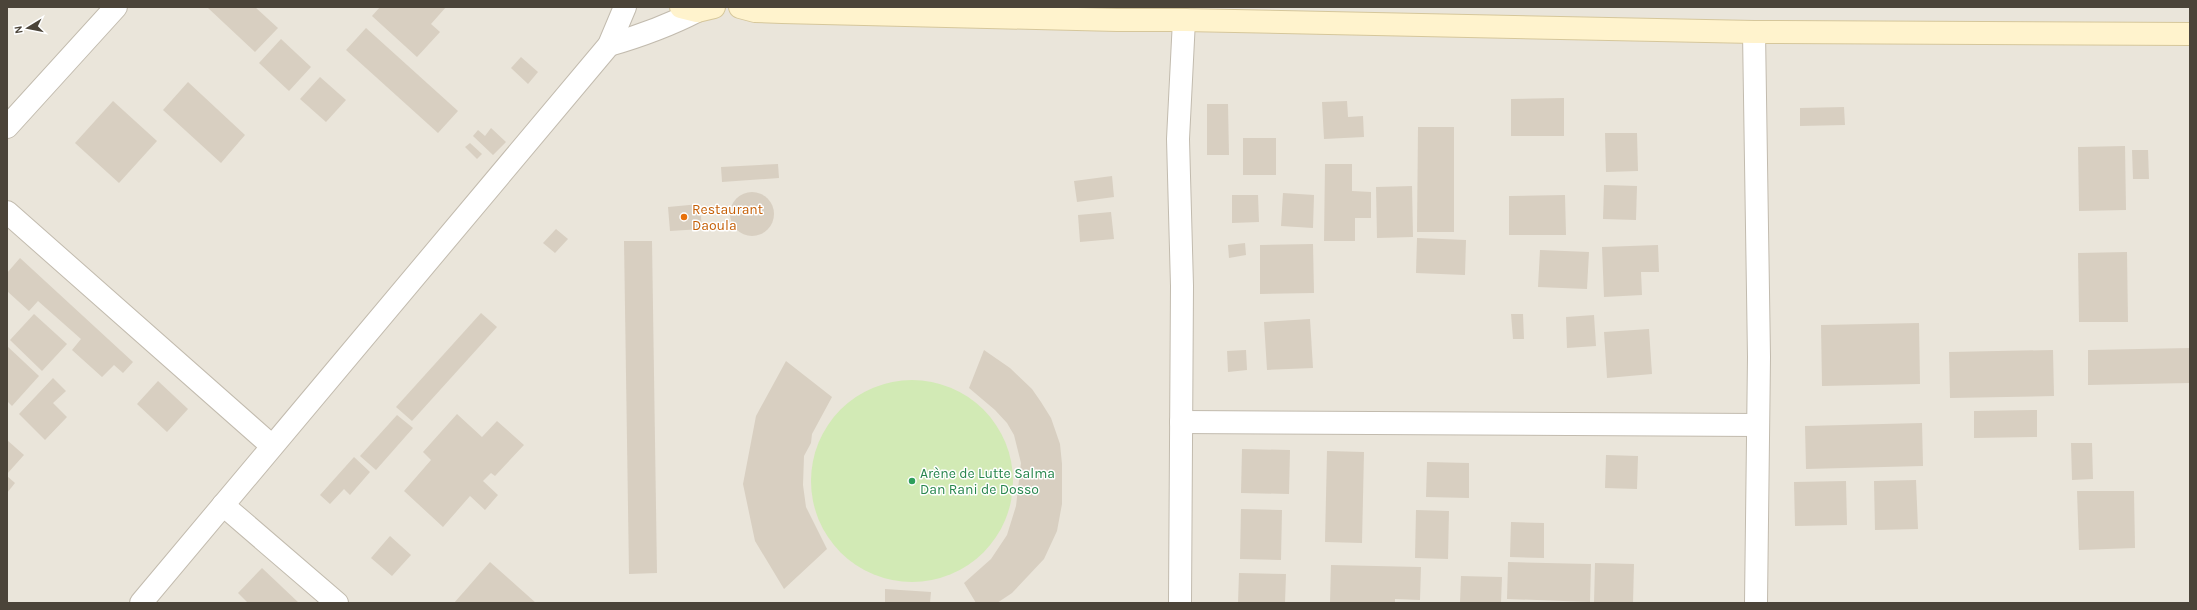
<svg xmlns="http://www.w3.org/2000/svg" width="2197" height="610" font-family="Karla,sans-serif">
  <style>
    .residential { fill: #eae5da }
    .green { fill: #d2eab5 }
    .building { fill: #d8cfc1 }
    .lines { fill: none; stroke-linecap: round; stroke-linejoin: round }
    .street-casing { stroke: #c2bbae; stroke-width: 24 }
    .secondary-casing { stroke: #d6c79b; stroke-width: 24 }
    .street { stroke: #fff; stroke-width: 22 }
    .secondary { stroke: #fff3cd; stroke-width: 22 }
    .food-dot { fill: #e8710a; stroke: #fff; stroke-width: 1.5 }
    .leisure-dot { fill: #2e9e5b; stroke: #fff; stroke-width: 1.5 }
    .labels { text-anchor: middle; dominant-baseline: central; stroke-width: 3; stroke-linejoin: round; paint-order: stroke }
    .food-label { font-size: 14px; fill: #c56008; stroke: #fff; text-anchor: start }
    .leisure-label { font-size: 14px; fill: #27864d; stroke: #fff; text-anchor: start }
  </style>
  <rect width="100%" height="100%" fill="#f6f3ec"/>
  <!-- residential -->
  <rect class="residential" x="7" y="7" width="2183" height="596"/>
  <!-- green -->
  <circle class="green" cx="912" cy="481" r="101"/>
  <!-- building -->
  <g class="building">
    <polygon points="209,7 255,7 278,28 255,52 208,8"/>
    <polygon points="380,7 446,7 431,24 440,32 417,57 372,16"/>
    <polygon points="366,28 458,111 438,133 346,50"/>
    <polygon points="281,39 311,67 289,91 259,63"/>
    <polygon points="521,57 538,72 528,84 511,68"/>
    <polygon points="320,77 346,100 326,122 300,99"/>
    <polygon points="188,82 245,135 221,163 163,110"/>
    <polygon points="1564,98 1564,136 1511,136 1511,99"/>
    <polygon points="113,101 157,141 119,183 75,143"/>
    <polygon points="1347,101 1348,117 1363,116 1364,137 1324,139 1322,102"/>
    <polygon points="1207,104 1228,104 1229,155 1207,155"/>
    <polygon points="1844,107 1845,125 1800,126 1800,108"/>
    <polygon points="1418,127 1454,127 1454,232 1417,232"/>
    <polygon points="491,128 506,142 493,155 473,136 478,130 485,136"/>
    <polygon points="1605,133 1637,133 1638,171 1606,172"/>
    <rect x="1243" y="138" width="33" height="37"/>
    <polygon points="470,143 482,154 477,159 465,147"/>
    <polygon points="2125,146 2126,210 2079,211 2078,147"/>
    <polygon points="2132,150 2148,150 2149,179 2133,179"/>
    <polygon points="778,164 779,178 722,182 721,167"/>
    <polygon points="1325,164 1352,164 1352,191 1371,192 1371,218 1355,218 1355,241 1324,241"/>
    <polygon points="1112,176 1114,197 1077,202 1074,181"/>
    <polygon points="1604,185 1637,186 1636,220 1603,219"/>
    <polygon points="1412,186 1413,237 1377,238 1376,187"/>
    <circle cx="752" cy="214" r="22"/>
    <polygon points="1283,193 1314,195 1313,228 1281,226"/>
    <polygon points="1232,195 1258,195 1259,222 1232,223"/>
    <polygon points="1565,195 1566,235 1509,235 1509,196"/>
    <polygon points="700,204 702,229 670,231 668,207"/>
    <polygon points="1111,212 1114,239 1080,242 1078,215"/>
    <polygon points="556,229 568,239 555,253 543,243"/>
    <polygon points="1417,238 1466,240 1465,275 1416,273"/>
    <polygon points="624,241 652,241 657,573 629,574"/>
    <polygon points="1245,243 1246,255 1229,258 1228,245"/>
    <polygon points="1313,244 1314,293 1260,294 1260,245"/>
    <polygon points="1658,245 1659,272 1641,272 1642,295 1604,297 1602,247"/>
    <polygon points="1540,250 1589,252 1587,289 1538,287"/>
    <polygon points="2127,252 2128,322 2079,322 2078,253"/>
    <polygon points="20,258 133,362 123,373 114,365 102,377 72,350 81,339 38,301 29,311 7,291 7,273"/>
    <polygon points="481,313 497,327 412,421 396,407"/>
    <polygon points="34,314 67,344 42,371 10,340"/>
    <polygon points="1511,314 1523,314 1524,339 1513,339"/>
    <polygon points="1594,315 1596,346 1567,348 1566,317"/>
    <polygon points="1310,319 1313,368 1267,370 1264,322"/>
    <polygon points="1919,323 1920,384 1822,386 1821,325"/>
    <polygon points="1649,329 1652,374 1607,378 1604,332"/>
    <polygon points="7,346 39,376 12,406 7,401"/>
    <polygon points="2190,348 2190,383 2088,385 2088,350"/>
    <polygon points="984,350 1010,368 1032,389 1041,402 1051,418 1060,444 1062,464 1062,504 1057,531 1044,559 1012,593 997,603 976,603 964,583 991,559 1007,535 1016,506 1021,463 1014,435 1007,423 995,410 969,388"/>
    <polygon points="1246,350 1247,370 1228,372 1227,351"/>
    <polygon points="2053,350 2054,396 1950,398 1949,352"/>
    <polygon points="786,361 832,397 812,434 811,443 804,456 803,485 806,507 827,549 784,589 755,541 743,484 756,416"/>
    <polygon points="53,378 66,391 53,403 67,417 45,440 19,414"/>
    <polygon points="158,381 188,409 167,432 137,404"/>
    <polygon points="2037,410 2037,437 1974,438 1974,411"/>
    <polygon points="457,414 482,437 497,421 524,445 495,476 491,473 483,481 498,495 485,510 470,496 443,527 404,491 431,460 423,452"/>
    <polygon points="397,415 413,428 376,470 360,456"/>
    <polygon points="1922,423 1923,466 1806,469 1805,426"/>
    <polygon points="7,440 24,455 7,474"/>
    <polygon points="2071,443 2092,443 2093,479 2072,480"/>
    <polygon points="1242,449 1290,450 1289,494 1241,493"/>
    <polygon points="1327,451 1364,452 1362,543 1325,542"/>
    <polygon points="1606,455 1638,456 1637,489 1605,488"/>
    <polygon points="354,457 370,472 350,495 344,489 330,504 320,495"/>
    <polygon points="1427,462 1469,463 1469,498 1426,497"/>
    <polygon points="7,476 15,483 7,493"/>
    <polygon points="1916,480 1918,529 1875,530 1874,481"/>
    <polygon points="1846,481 1847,525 1795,526 1794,482"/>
    <polygon points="2077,491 2134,491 2135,548 2079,550"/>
    <polygon points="1241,509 1282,510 1281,560 1240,559"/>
    <polygon points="1416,510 1449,511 1448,559 1415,558"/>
    <polygon points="1511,522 1544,523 1544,558 1510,557"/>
    <polygon points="390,536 411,555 392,576 371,558"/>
    <polygon points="490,562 536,603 454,603"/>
    <polygon points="1508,562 1591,564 1590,602 1507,599"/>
    <polygon points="1595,563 1634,564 1633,603 1594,603"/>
    <polygon points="1331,565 1421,567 1420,600 1395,599 1395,603 1330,603"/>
    <polygon points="262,568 299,603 248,603 238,593"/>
    <polygon points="1239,573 1286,574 1285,603 1238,603"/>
    <polygon points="1461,576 1502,577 1501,603 1460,603"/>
    <polygon points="885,589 931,592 930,603 885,603"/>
  </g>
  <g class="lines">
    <defs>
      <g id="street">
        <polyline points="1754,32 1759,357 1756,603"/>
        <path d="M 609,45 C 640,36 668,26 697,11"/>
        <polyline points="7,127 116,7"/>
        <polyline points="7,212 272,446"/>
        <polyline points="1181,422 1758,425"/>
        <polyline points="223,505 337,603"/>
        <polyline points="141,603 609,45 625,7"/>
        <polyline points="1180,603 1182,286 1178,139 1184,20"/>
      </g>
      <g id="secondary">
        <polyline points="681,7 697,11 714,7"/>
        <polyline points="740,7 755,11 782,12 1117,20 1184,20 1754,32 2190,34"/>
      </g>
    </defs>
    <!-- street casing -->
    <use href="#street" class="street-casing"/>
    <!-- secondary casing -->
    <use href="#secondary" class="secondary-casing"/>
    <!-- street -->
    <use href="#street" class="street"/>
    <!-- secondary -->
    <use href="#secondary" class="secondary"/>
  </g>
  <!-- markers -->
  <circle class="food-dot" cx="684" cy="217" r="4"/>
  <circle class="leisure-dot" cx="912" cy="481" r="4"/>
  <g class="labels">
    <!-- food labels -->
    <g class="food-label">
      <text x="692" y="209">Restaurant<tspan x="692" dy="16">Daoula</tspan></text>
    </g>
    <!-- leisure labels -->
    <g class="leisure-label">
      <text x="920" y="473">Arène de Lutte Salma<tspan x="920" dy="16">Dan Rani de Dosso</tspan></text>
    </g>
  </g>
  <!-- border -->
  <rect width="2197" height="610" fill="none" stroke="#4b4439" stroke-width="16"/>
  <!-- north arrow -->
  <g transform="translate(28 28) rotate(260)" stroke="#ffffff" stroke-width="3" paint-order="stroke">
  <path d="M0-3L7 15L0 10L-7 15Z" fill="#4b4439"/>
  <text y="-6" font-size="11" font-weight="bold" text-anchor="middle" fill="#4b4439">N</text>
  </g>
</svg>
